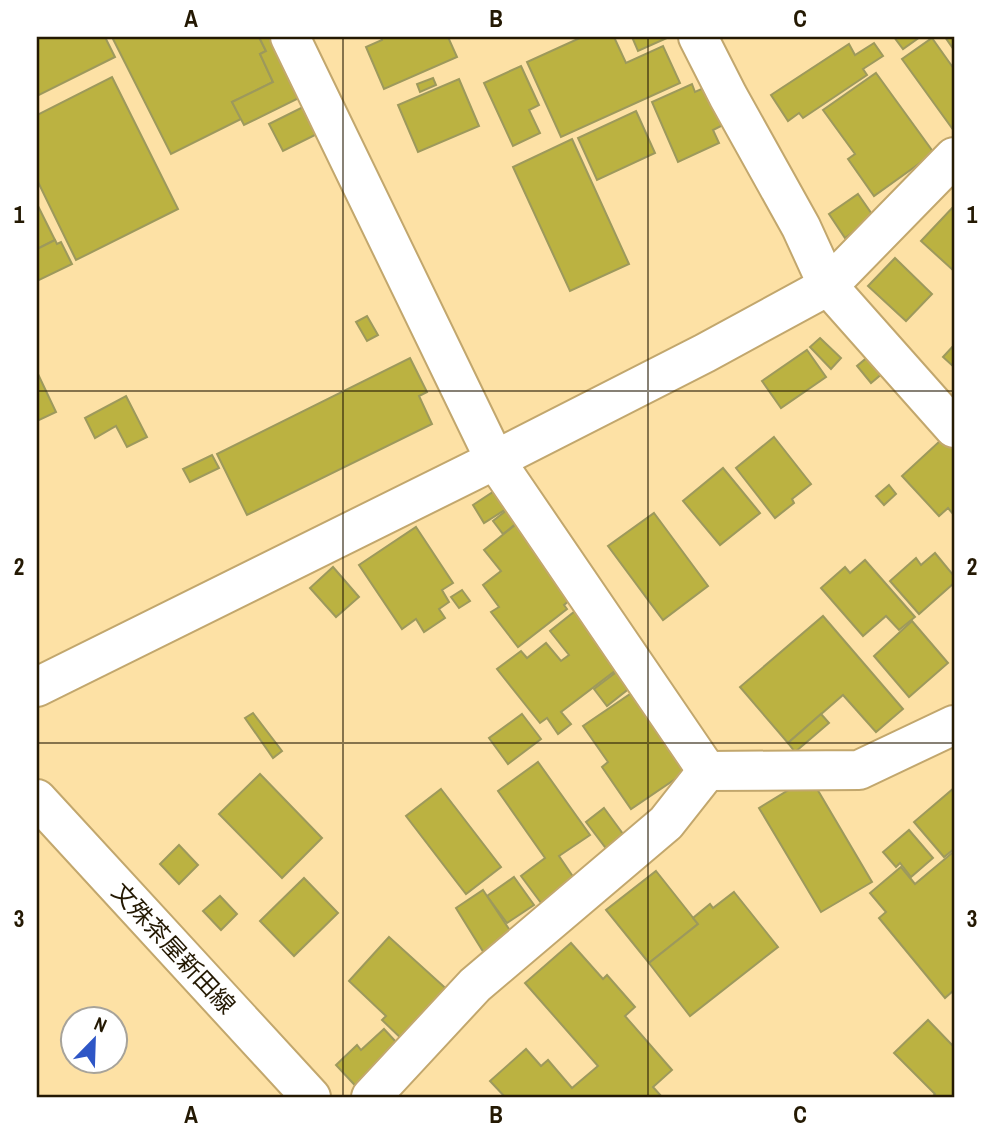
<svg xmlns="http://www.w3.org/2000/svg" width="991" height="1134" font-family="'Archivo Narrow','Noto Sans JP',sans-serif">
  <style>
    .building { fill: #bbb241; stroke: #9d995c; stroke-width: 2 }
    .lines { fill: none; stroke-linecap: round; stroke-linejoin: round }
    .minor-casing { stroke: #c2a76d; stroke-width: 42 }
    .major-casing { stroke: #c2a76d; stroke-width: 42 }
    .minor { stroke: #fff; stroke-width: 38 }
    .major { stroke: #fff; stroke-width: 38 }
    .grid { fill: none; stroke: #241903; stroke-width: 2; stroke-opacity: 0.55 }
    .labels { text-anchor: middle; dominant-baseline: central; stroke-width: 6; stroke-linejoin: round; paint-order: stroke }
    .street-label { font-size: 24px; fill: #241903; stroke: #fff }
    .neatline { fill: none; stroke: #241903; stroke-width: 2.5 }
    .grid-label { font-size: 23px; text-anchor: middle; font-weight: bold; fill: #241903 }
  </style>
  <rect width="100%" height="100%" fill="#fde1a5"/>
  <!-- building -->
  <g class="building">
    <polygon points="37,37 105,37 115,57 37,96"/>
    <polygon points="112,37 259,37 266,51 260,54 273,82 232,102 241,119 171,154"/>
    <polygon points="259,37 289,37 315,90 244,125 232,102 273,82 260,54 266,51"/>
    <polygon points="381,37 448,37 457,57 384,89 366,47 382,40"/>
    <polygon points="582,37 614,37 626,63 663,46 680,83 561,137 527,62"/>
    <polygon points="632,37 669,37 638,51"/>
    <polygon points="894,37 920,37 903,49"/>
    <polygon points="945,37 954,37 954,50"/>
    <polygon points="932,38 954,69 954,131 902,59"/>
    <polygon points="874,43 883,56 863,69 867,75 803,118 799,113 788,121 771,95 849,44 855,55"/>
    <polygon points="521,66 539,105 529,110 540,133 513,146 484,83"/>
    <polygon points="876,73 934,153 874,196 848,159 855,154 823,110"/>
    <polygon points="112,77 178,209 76,260 37,180 37,115"/>
    <polygon points="433,78 436,85 420,92 417,84"/>
    <polygon points="459,79 479,126 418,152 398,105"/>
    <polygon points="692,84 695,92 706,87 723,125 713,130 719,143 678,162 652,102"/>
    <polygon points="319,99 333,126 283,151 269,124"/>
    <polygon points="636,111 655,153 597,180 578,138"/>
    <polygon points="572,139 629,264 570,291 513,167"/>
    <polygon points="858,194 874,217 845,238 829,214"/>
    <polygon points="37,204 55,240 37,249"/>
    <polygon points="954,206 954,271 921,241"/>
    <polygon points="55,240 57,244 61,242 72,264 37,281 37,249"/>
    <polygon points="895,258 932,294 906,321 868,286"/>
    <polygon points="367,316 378,335 367,341 356,322"/>
    <polygon points="820,338 841,358 831,369 810,347"/>
    <polygon points="882,345 896,362 871,383 857,366"/>
    <polygon points="954,345 954,367 943,357"/>
    <polygon points="807,350 826,377 781,408 762,381"/>
    <polygon points="410,358 427,392 419,396 432,424 247,515 217,454"/>
    <polygon points="37,372 56,412 37,421"/>
    <polygon points="126,396 147,437 127,447 116,426 95,438 85,418"/>
    <polygon points="954,428 954,515 948,508 939,516 902,476"/>
    <polygon points="774,437 811,484 792,499 794,503 775,518 736,468"/>
    <polygon points="212,455 219,468 190,482 183,469"/>
    <polygon points="723,468 760,513 720,545 683,501"/>
    <polygon points="889,485 896,494 884,505 876,496"/>
    <polygon points="499,488 511,506 484,523 473,505"/>
    <polygon points="517,502 527,515 503,534 493,521"/>
    <polygon points="654,513 708,586 663,620 608,546"/>
    <polygon points="525,517 545,543 534,551 571,599 564,605 567,609 518,647 491,612 499,607 483,585 501,571 484,550"/>
    <polygon points="416,527 453,583 442,590 449,602 439,609 445,618 424,632 416,619 402,629 359,565"/>
    <polygon points="935,553 954,576 954,583 919,614 890,581 916,558 921,565"/>
    <polygon points="865,560 915,617 899,630 886,616 863,636 821,588 845,567 850,573"/>
    <polygon points="333,567 359,597 336,617 310,588"/>
    <polygon points="462,590 470,601 459,608 451,597"/>
    <polygon points="584,604 628,661 561,712 571,724 558,734 547,718 540,723 497,669 521,651 527,658 546,643 561,661 569,655 550,631"/>
    <polygon points="823,616 903,709 876,732 843,695 788,743 740,687"/>
    <polygon points="912,621 948,663 909,697 874,656"/>
    <polygon points="623,667 636,683 607,706 594,689"/>
    <polygon points="639,688 693,767 631,809 602,767 608,762 583,726"/>
    <polygon points="253,713 282,751 273,758 245,718"/>
    <polygon points="522,714 541,739 508,764 489,738"/>
    <polygon points="821,714 829,723 795,752 788,743"/>
    <polygon points="538,762 590,835 559,856 578,884 544,907 521,876 545,858 498,791"/>
    <polygon points="260,774 322,838 282,878 219,814"/>
    <polygon points="810,777 872,882 821,912 759,808"/>
    <polygon points="954,788 954,849 944,857 914,822"/>
    <polygon points="441,789 501,867 466,894 406,816"/>
    <polygon points="604,808 626,838 608,851 586,822"/>
    <polygon points="909,830 933,858 911,877 900,863 896,867 883,852"/>
    <polygon points="179,845 198,865 179,884 160,864"/>
    <polygon points="952,853 954,855 954,990 945,998 879,918 886,912 870,893 901,867 915,884"/>
    <polygon points="656,871 698,924 649,963 606,910"/>
    <polygon points="514,877 534,905 507,923 487,896"/>
    <polygon points="304,878 338,913 294,956 260,921"/>
    <polygon points="483,890 513,935 484,953 456,908"/>
    <polygon points="734,892 778,947 690,1016 649,963 698,924 693,918 710,904 713,908"/>
    <polygon points="220,896 237,914 221,930 203,911"/>
    <polygon points="389,937 452,994 406,1043 382,1020 386,1016 349,981"/>
    <polygon points="571,943 603,979 607,975 635,1007 625,1016 672,1070 653,1087 662,1097 505,1097 490,1081 526,1049 541,1066 548,1060 572,1088 598,1066 525,983"/>
    <polygon points="928,1020 954,1047 954,1097 932,1097 935,1094 894,1053"/>
    <polygon points="384,1029 409,1056 365,1096 336,1065 357,1045 361,1050"/>
  </g>
  <g class="lines">
    <defs>
      <g id="minor">
        <polyline points="290,37 495,460 707,771"/>
        <polyline points="698,37 728,96 801,227 828,286 954,428"/>
        <polyline points="37,687 495,460 705,353 828,286 954,157"/>
        <polyline points="707,771 859,770 954,725"/>
        <polyline points="371,1097 475,985 666,823 707,771"/>
      </g>
      <polyline id="major" points="37,799 311,1097"/>
    </defs>
    <!-- minor casing -->
    <use href="#minor" class="minor-casing"/>
    <!-- major casing -->
    <use href="#major" class="major-casing"/>
    <!-- minor -->
    <use href="#minor" class="minor"/>
    <!-- major -->
    <use href="#major" class="major"/>
  </g>
  <!-- grid -->
  <path class="grid" d="M 343,37 L 343,1097M 648,37 L 648,1097M 37,391 L 954,391M 37,743 L 954,743"/>
  <g class="labels">
    <!-- street labels -->
    <g class="street-label">
      <text transform="translate(174 948) rotate(47)">文殊茶屋新田線</text>
    </g>
  </g>
  <!-- border -->
  <rect width="991" height="1134" fill="none" stroke="#ffffff" stroke-width="77"/>
  <!-- north arrow -->
  <g transform="translate(94 1040) rotate(23)"><circle r="33" fill="#ffffff" stroke="#a7a39a" stroke-width="2"/>
  <path d="M0-5L12 26L0 18L-12 26Z" fill="#2e56c6"/>
  <text y="-10" font-size="19" font-weight="bold" text-anchor="middle" fill="#241903">N</text>
  </g>
  <rect x="38" y="38" width="915" height="1058" class="neatline"/>
  <g class="grid-label">
    <text x="191" y="27">A</text>
    <text x="496" y="27">B</text>
    <text x="800" y="27">C</text>
    <text x="19" y="223">1</text>
    <text x="972" y="223">1</text>
    <text x="19" y="575">2</text>
    <text x="972" y="575">2</text>
    <text x="19" y="927">3</text>
    <text x="972" y="927">3</text>
    <text x="191" y="1123">A</text>
    <text x="496" y="1123">B</text>
    <text x="800" y="1123">C</text>
  </g>
</svg>
